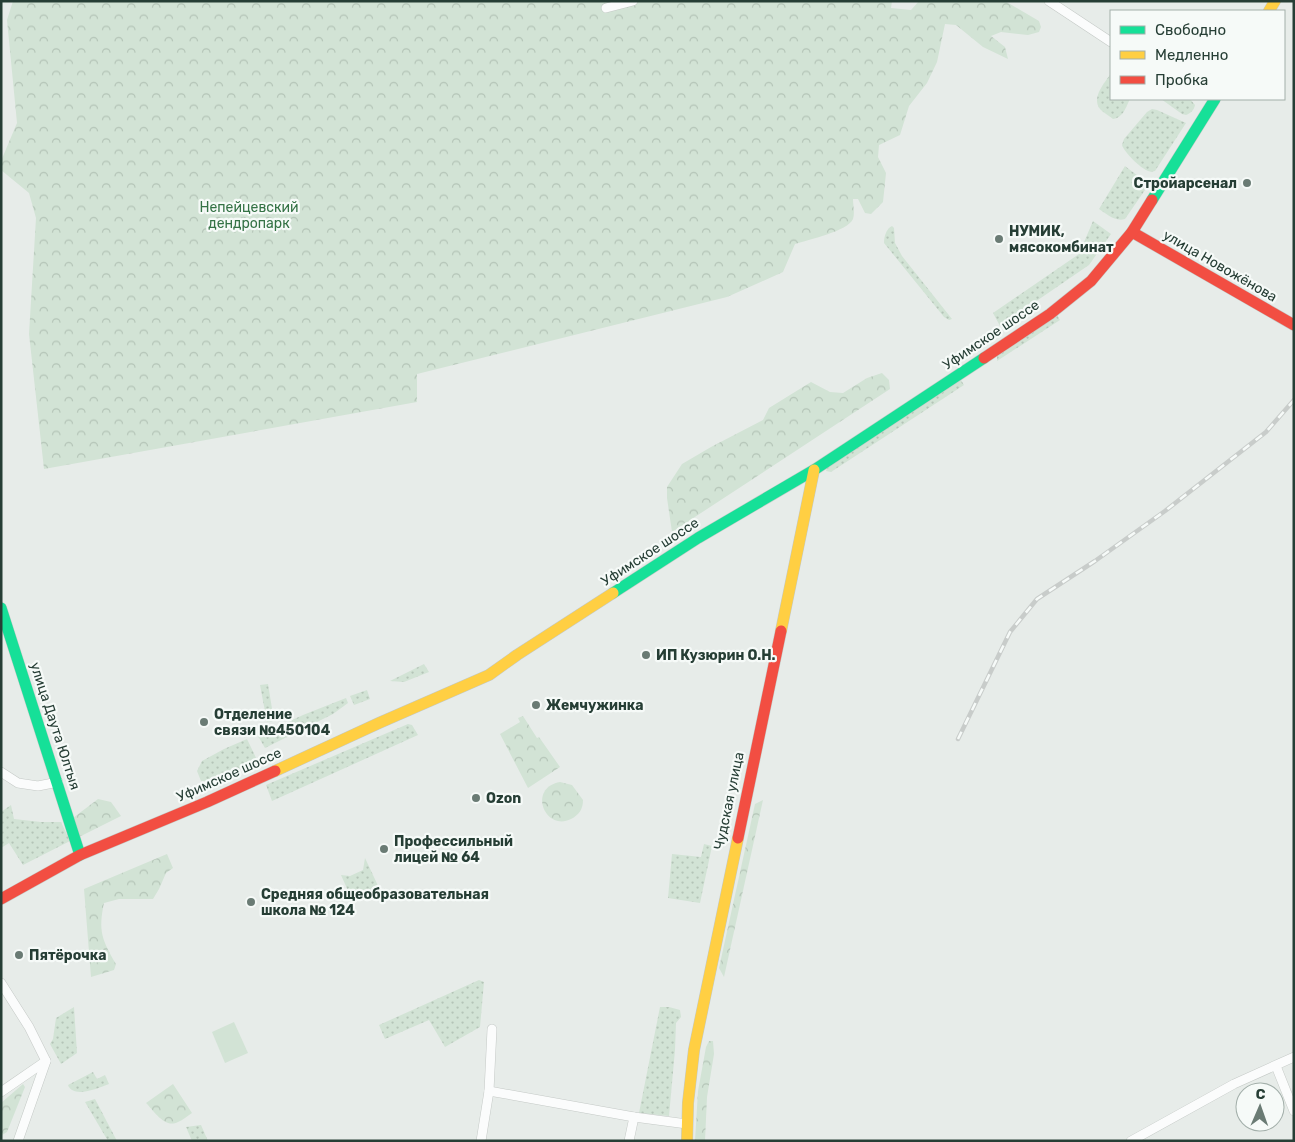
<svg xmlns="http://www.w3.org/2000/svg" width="1295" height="1142" font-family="Rubik,sans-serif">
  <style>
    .grass { fill: url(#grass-dots) }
    .forest { fill: url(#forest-crowns) }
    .pitch { fill: #d2e3d5 }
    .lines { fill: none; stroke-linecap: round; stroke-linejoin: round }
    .street-casing { stroke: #c4c9c6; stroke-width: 10 }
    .fast-casing { stroke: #c3c9c6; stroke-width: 12 }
    .slow-casing { stroke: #c3c9c6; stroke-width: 12 }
    .jam-casing { stroke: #c3c9c6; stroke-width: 12 }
    .street { stroke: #fbfcfc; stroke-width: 9 }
    .fast { stroke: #16e098; stroke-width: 11 }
    .slow { stroke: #ffcf43; stroke-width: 11 }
    .jam { stroke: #f24e42; stroke-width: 11 }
    .rail-casing { stroke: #c8ccca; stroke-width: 4.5 }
    .rail { stroke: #f6faf8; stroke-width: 2.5; stroke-dasharray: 8; stroke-linecap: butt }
    .poi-dot { fill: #6a7b74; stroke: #f6faf8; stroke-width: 2 }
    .labels { text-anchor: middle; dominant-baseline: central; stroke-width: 4.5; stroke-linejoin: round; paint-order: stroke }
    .poi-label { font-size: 14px; font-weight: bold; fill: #263e35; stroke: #f6faf8; text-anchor: start }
    .park-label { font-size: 14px; fill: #347245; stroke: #f6faf8 }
    .street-label { font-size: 14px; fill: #263e35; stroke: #f6faf8 }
  </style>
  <defs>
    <pattern id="grass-dots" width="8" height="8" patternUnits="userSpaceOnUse" patternTransform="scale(1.25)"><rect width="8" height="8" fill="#d2e3d5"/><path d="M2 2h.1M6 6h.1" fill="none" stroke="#b4c4b7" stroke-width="1.8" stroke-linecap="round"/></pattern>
    <pattern id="forest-crowns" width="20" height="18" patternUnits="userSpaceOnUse" patternTransform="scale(1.25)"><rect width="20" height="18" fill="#d2e3d5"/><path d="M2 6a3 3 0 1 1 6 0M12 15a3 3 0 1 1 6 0" fill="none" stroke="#b4c4b7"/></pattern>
  </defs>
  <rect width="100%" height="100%" fill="#e7ece9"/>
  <!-- grass -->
  <g class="grass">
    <path d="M 1111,73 L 1111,99 L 1130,99 C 1126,107 1123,118 1113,119 C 1109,116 1103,112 1100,109 C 1091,97 1105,83 1111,73 Z"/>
    <path d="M 1161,99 L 1190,99 L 1195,105 C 1194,110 1191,113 1186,115 L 1182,114 Z"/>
    <path d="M 1152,109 L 1157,110 L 1186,123 L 1155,171 C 1151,172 1151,172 1148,171 C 1140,168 1124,152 1122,145 L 1124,139 L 1147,112 Z"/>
    <path d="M 1125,166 C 1133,173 1145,178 1145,190 L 1125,219 C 1115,222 1107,214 1099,209 Z"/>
    <polygon points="1093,221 1111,234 1089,265 1000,326 993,313 1079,254"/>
    <path d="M 892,226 L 894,228 L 895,243 L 902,256 L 952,319 L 949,320 L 944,317 L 884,243 C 884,237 886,229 892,226 Z"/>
    <polygon points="1057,315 1060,320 997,361 997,354"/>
    <polygon points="961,380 964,385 831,472 826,471 827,468"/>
    <polygon points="424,664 429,672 404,682 390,681"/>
    <polygon points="268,684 274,721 267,722 260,685"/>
    <polygon points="367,690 370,699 354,705 350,696"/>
    <polygon points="346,698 348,703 333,714 265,748 258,736 303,715"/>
    <polygon points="408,724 412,725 418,735 272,801 266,785"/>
    <polygon points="247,739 258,762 213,781 201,781 197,771 202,761 224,749"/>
    <polygon points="11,805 14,819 41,822 61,822 70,841 23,865 9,843 1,848 1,812"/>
    <polygon points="704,844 712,846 700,903 668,898 672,854 701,857"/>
    <polygon points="365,858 380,890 353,902 341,875 350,876 363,870"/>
    <polygon points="479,980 484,982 480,1027 445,1047 429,1020 385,1039 379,1025"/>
    <polygon points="74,1007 77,1053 61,1064 50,1044 53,1039 56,1018"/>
    <polygon points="660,1007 669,1007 680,1010 681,1017 676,1023 675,1050 669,1116 639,1113"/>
    <path d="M 93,1072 L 97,1079 L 105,1075 L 109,1084 C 99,1088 73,1099 68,1085 Z"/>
    <polygon points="95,1099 117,1141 108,1141 85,1102"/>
    <polygon points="201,1125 208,1141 192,1141 186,1127"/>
  </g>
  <!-- forest -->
  <g class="forest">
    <path d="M 13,1 L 892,1 L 891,8 L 911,10 L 919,1 L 1005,1 L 1039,21 L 1041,27 L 1039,32 L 1028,35 L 1001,32 L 991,36 L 1005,47 L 1008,59 L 983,47 L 956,25 L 945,24 L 937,62 L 927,83 L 909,106 L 900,135 L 879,145 L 878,157 L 886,173 L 883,202 L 871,214 L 865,213 L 858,199 L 853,199 C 853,205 855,213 853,219 C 848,231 808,240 795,244 L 783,272 L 727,297 L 417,374 L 417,402 L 44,469 L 29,334 L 36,218 L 29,193 L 1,170 L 1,161 L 17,123 L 7,20 Z"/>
    <polygon points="882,373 889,380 890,389 672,532 667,498 667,487 682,464 711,447 763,420 769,408 811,382 830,392 843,393 867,378"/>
    <polygon points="523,716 537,738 539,737 560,767 528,788 500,734 520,722 518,718"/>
    <path d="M 560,782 L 572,785 L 583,800 C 583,809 579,815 571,819 C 545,832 527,788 560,782 Z"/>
    <polygon points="98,799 111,802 121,816 79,837 73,818"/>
    <polygon points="763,800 724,977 719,968 755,804"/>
    <path d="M 167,854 L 173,868 L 166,873 L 159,889 L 153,899 L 119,899 L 104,903 C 98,931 102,940 116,964 L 114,970 L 91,977 L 84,889 Z"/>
    <polygon points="709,1041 713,1041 714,1054 707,1097 705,1141 695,1141 698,1091 706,1047"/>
    <polygon points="23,1084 25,1087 7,1132 2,1135 1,1134 1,1103"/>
    <path d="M 173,1084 L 192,1113 C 187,1116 183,1120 178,1122 C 165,1129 154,1111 146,1103 Z"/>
  </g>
  <!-- pitch -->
  <polygon class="pitch" points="234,1022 248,1053 225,1063 212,1032"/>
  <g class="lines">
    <defs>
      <g id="street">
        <polyline points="1049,1 1111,42"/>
        <polyline points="606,8 633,1"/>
        <polyline points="1,772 18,783 38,786 58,782"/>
        <polyline points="1,983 29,1027 46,1061 18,1141"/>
        <polyline points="1276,1066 1294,1111"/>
        <polyline points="489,1091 634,1117 687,1124"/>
        <polyline points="1,1092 46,1061"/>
        <polyline points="481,1141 489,1091 492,1029"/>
        <polyline points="629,1141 634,1117"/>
        <polyline points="1131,1141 1234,1084 1294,1057"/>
      </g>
      <g id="fast">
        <polyline points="1152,200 1215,99"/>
        <polyline points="613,593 698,538 814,470 984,358"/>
        <polyline points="1,608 80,855"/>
      </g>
      <g id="slow">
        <polyline points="1269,11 1275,1"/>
        <polyline points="781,631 814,470"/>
        <polyline points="275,771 379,723 489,675 517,655 613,593"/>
        <polyline points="687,1141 688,1103 694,1050 738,838"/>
      </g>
      <g id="jam">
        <polyline points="1132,232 1294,325"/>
        <polyline points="984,358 1050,314 1091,281 1132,232 1152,200"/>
        <polyline points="738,838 781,631"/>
        <polyline points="1,899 80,855 207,802 275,771"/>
      </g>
    </defs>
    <!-- street casing -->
    <use href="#street" class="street-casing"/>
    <!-- fast casing -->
    <use href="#fast" class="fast-casing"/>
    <!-- slow casing -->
    <use href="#slow" class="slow-casing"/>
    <!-- jam casing -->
    <use href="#jam" class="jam-casing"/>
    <!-- street -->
    <use href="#street" class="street"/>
    <!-- fast -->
    <use href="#fast" class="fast"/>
    <!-- slow -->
    <use href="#slow" class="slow"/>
    <!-- jam -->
    <use href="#jam" class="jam"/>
    <defs>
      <polyline id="rail" points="958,739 1010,632 1037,599 1095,561 1165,511 1266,432 1294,400"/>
    </defs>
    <!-- rail casing -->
    <use href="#rail" class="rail-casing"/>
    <!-- rail -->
    <use href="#rail" class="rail"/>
  </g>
  <!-- markers -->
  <g class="poi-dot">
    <circle cx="1247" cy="183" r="5"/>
    <circle cx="999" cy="239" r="5"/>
    <circle cx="646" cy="655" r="5"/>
    <circle cx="536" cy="705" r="5"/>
    <circle cx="204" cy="722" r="5"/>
    <circle cx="476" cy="798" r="5"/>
    <circle cx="384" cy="849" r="5"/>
    <circle cx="251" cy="902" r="5"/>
    <circle cx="19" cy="955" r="5"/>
  </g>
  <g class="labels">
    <!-- poi labels -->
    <g class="poi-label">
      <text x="1237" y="183" text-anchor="end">Стройарсенал</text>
      <text x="1009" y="231">НУМИК,<tspan x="1009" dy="16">мясокомбинат</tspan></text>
      <text x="656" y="655">ИП Кузюрин О.Н.</text>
      <text x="546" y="705">Жемчужинка</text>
      <text x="214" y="714">Отделение<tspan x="214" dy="16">связи №450104</tspan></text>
      <text x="486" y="798">Ozon</text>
      <text x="394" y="841">Профессильный<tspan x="394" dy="16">лицей № 64</tspan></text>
      <text x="261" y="894">Средняя общеобразовательная<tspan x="261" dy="16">школа № 124</tspan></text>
      <text x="29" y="955">Пятёрочка</text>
    </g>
    <!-- park labels -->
    <g class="park-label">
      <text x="249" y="207">Непейцевский<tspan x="249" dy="16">дендропарк</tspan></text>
    </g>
    <!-- street labels -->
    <g class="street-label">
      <text transform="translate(1220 266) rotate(30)">улица Новожёнова</text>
      <text transform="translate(991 335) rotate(-34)">Уфимское шоссе</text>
      <text transform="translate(650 552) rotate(-33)">Уфимское шоссе</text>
      <text transform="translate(55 726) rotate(72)">улица Даута Юлтыя</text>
      <text transform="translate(229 775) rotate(-24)">Уфимское шоссе</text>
      <text transform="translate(729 801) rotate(-78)">Чудская улица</text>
    </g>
  </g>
  <!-- border -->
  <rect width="1295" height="1142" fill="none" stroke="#263e35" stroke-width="5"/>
  <!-- legend -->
  <rect x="1110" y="10" width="175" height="90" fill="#f6faf8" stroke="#a3afaa"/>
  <rect x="1120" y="26" width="25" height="8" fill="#16e098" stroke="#a3afaa"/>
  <text x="1155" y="35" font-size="15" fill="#263e35">Свободно</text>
  <rect x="1120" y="51" width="25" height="8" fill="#ffcf43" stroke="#a3afaa"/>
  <text x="1155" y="60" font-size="15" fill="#263e35">Медленно</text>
  <rect x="1120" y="76" width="25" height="8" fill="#f24e42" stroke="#a3afaa"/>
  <text x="1155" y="85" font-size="15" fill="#263e35">Пробка</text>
  <!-- north arrow -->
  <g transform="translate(1260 1107) rotate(2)"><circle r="24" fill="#f6faf8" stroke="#a3afaa"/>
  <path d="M0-4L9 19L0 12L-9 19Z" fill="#6a7b74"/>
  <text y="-8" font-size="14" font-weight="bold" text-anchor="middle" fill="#263e35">С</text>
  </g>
</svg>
